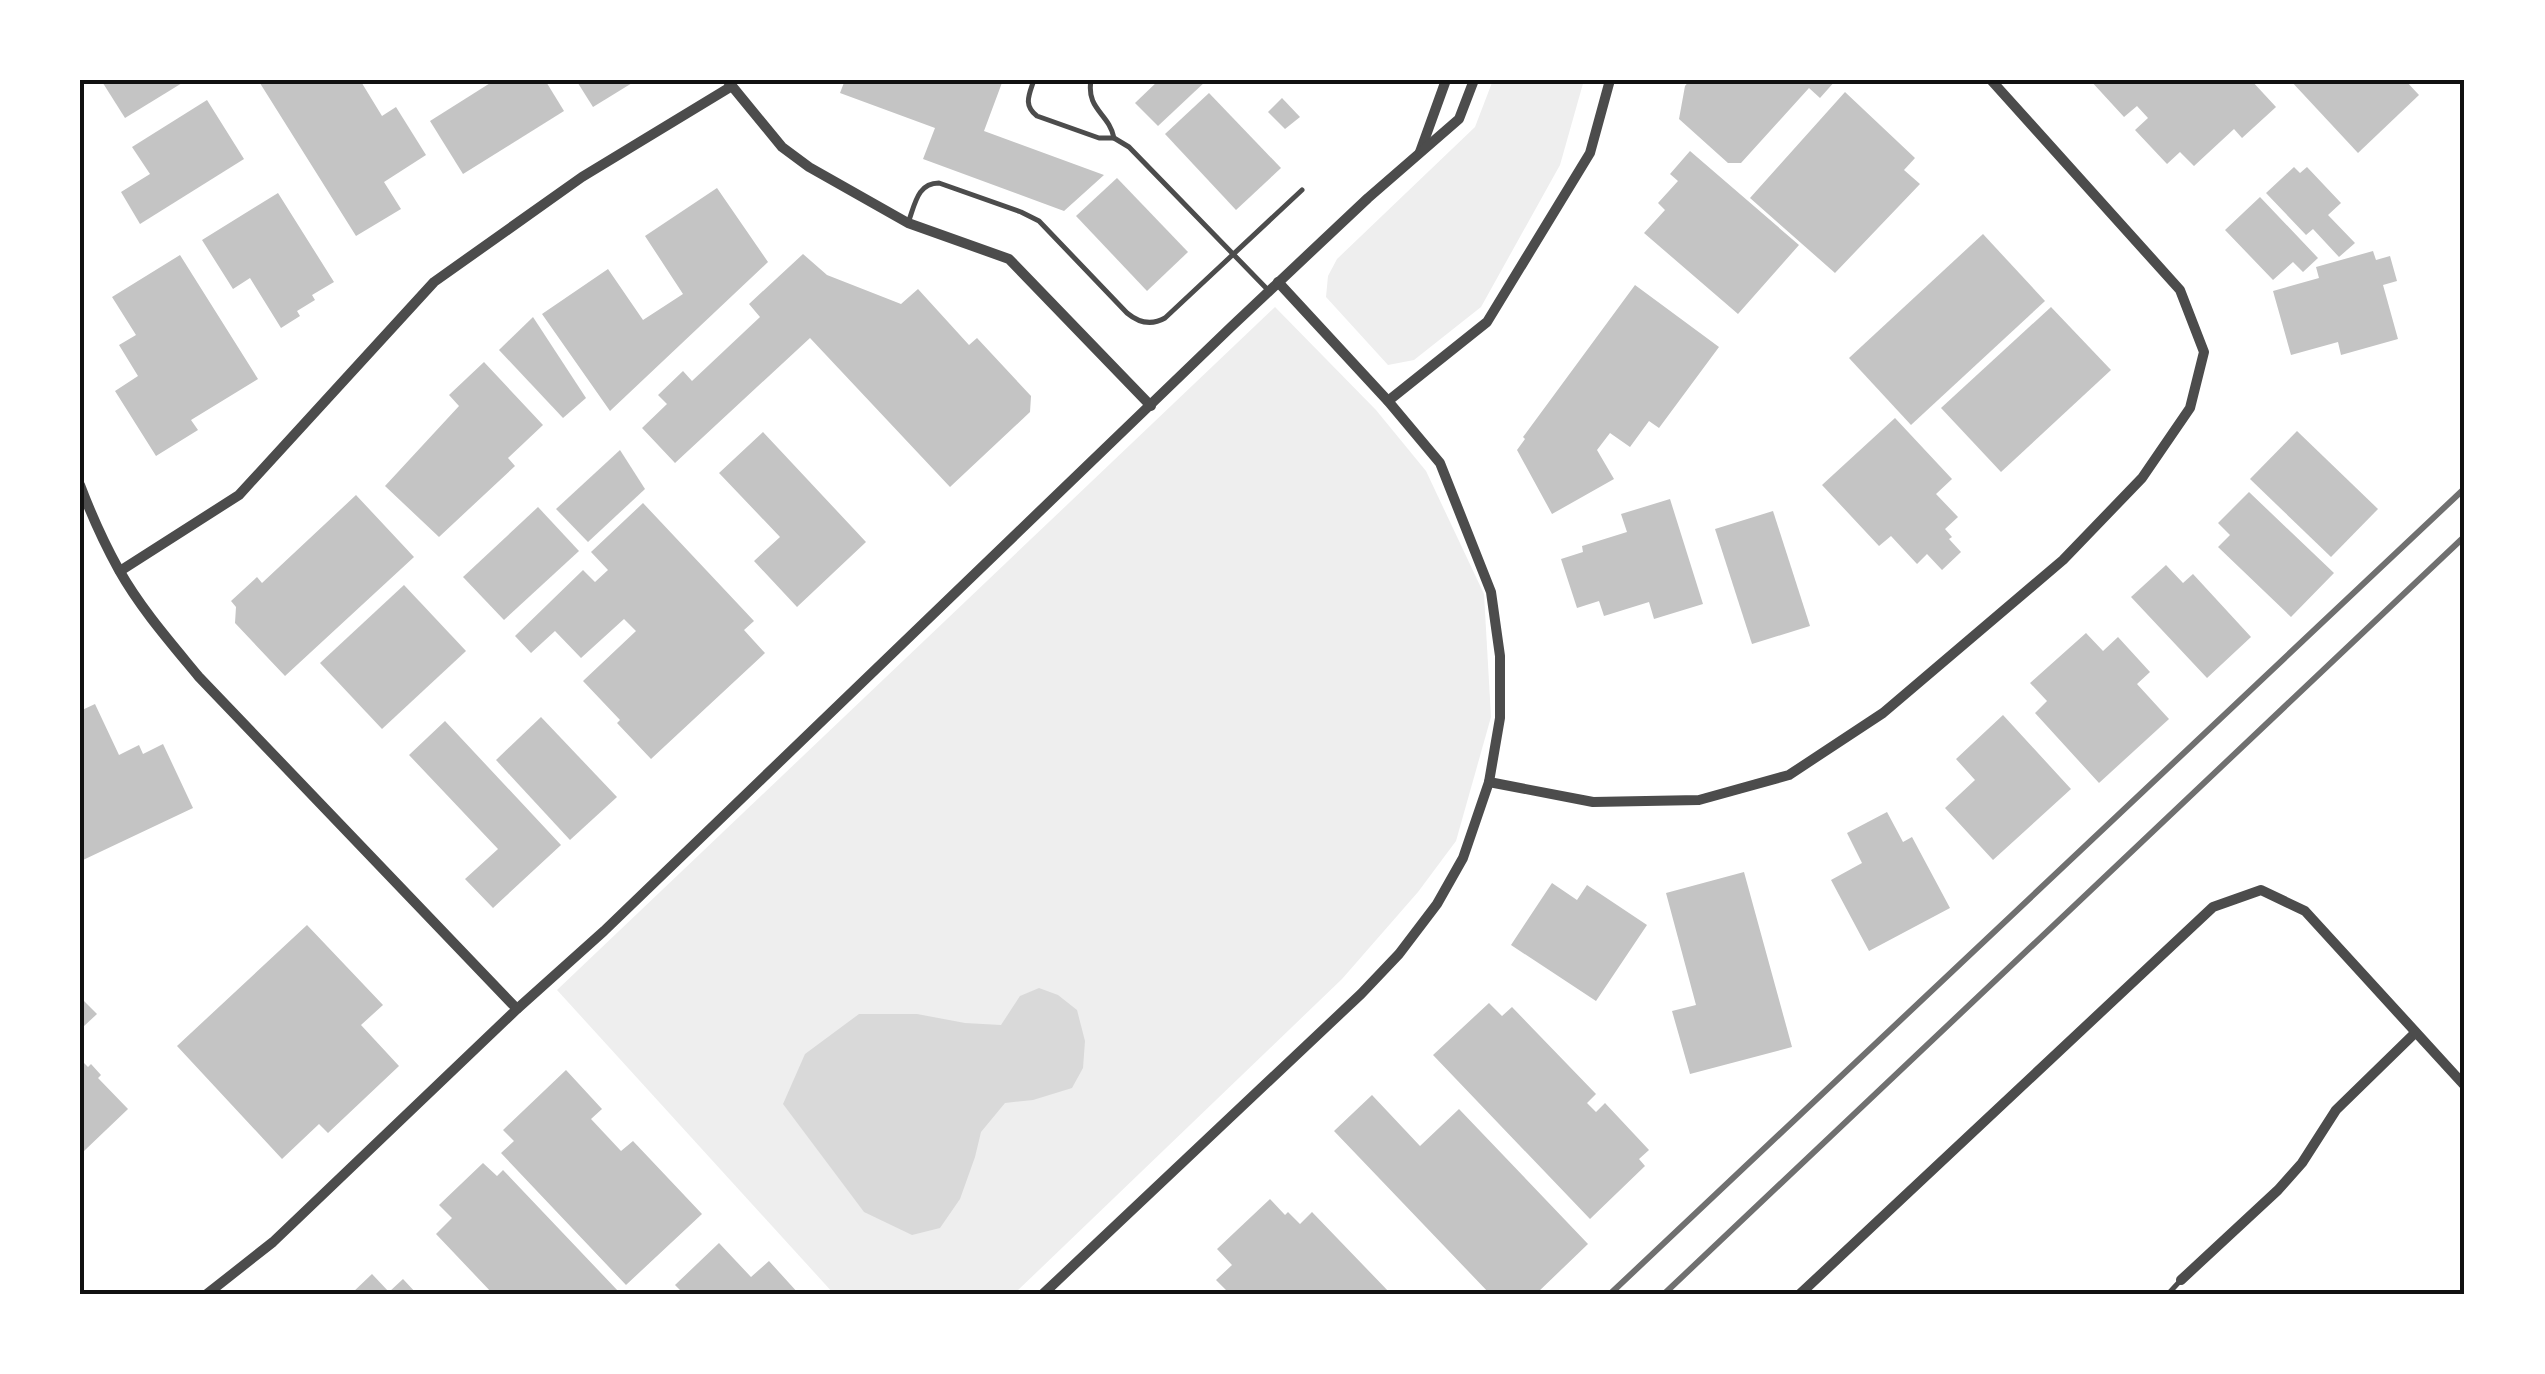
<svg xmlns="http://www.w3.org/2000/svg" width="2545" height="1374" font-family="Manrope,sans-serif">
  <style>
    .green { fill: #eee }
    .water { fill: #d9d9d9 }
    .building { fill: #c4c4c4 }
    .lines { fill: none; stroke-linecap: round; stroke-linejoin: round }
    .service { stroke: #4c4c4c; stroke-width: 5 }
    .minor { stroke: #4c4c4c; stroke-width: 10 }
    .rail { stroke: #707070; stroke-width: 6 }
    .neatline { fill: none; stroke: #111; stroke-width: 4 }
  </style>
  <rect width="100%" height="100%" fill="#fff"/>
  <!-- green -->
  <g class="green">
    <polygon points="1493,80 1584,80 1560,165 1481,307 1414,360 1388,365 1326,297 1328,276 1337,259 1475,127"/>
    <polygon points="1275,307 1376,410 1426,471 1484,594 1491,717 1456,841 1418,892 1342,979 1014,1294 834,1294 557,990"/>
  </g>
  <!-- water -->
  <polygon class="water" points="1039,988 1058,995 1077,1010 1085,1041 1083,1068 1072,1088 1033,1100 1005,1103 981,1132 975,1157 960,1199 940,1228 912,1235 864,1212 783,1104 805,1054 859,1014 917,1014 965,1023 1001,1025 1020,996"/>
  <!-- building -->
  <g class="building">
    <polygon points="101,80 187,80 125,118"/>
    <polygon points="258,80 360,80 382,116 396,107 426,155 384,182 401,209 356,236"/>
    <polygon points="495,80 545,80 564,111 463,174 430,121"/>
    <polygon points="576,80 637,80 593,107"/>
    <polygon points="845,80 1003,80 984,131 1104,175 1064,211 923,159 935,128 840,93"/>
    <polygon points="1159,80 1207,80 1158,126 1135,103"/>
    <polygon points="1690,80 1836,80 1820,98 1809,88 1741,163 1728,163 1679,119 1685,86"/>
    <polygon points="2090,80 2251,80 2276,107 2242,138 2234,129 2194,166 2180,152 2167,164 2135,130 2148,118 2137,106 2124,117"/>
    <polygon points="2290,80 2405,80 2419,95 2358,153"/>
    <polygon points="1845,92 1915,158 1904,170 1920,184 1835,273 1750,198"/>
    <polygon points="1209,93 1281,168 1236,210 1165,134"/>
    <polygon points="1282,98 1300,117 1285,129 1268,112"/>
    <polygon points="207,100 244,159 140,224 121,192 150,174 132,147"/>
    <polygon points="1690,151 1799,245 1738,314 1644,233 1665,210 1658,203 1678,181 1670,174"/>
    <polygon points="2294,167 2300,173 2307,167 2341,203 2328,215 2355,243 2339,257 2313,229 2306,235 2266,193"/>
    <polygon points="1117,178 1188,252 1147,291 1076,216"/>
    <polygon points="717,188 768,262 610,411 542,314 608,269 643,320 683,294 645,236"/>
    <polygon points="278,193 334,282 312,295 315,300 297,311 300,316 281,328 250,278 233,289 202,240"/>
    <polygon points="2260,197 2318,258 2303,272 2293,262 2273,280 2225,230"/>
    <polygon points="1983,234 2045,301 1911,425 1849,358"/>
    <polygon points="2373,251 2376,260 2390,256 2397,281 2383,285 2398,339 2341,355 2338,342 2291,355 2273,291 2319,278 2316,267"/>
    <polygon points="803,254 827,275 901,304 918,289 969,345 977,338 1031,396 1030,412 950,487 810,338 675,463 642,428 667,404 658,395 683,371 692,381 760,317 749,304"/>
    <polygon points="180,255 258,379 191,420 198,430 156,456 115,391 138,376 119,345 136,335 112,297"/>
    <polygon points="1635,285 1719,347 1659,428 1649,421 1630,447 1610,433 1597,450 1614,479 1552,514 1517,450 1525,439 1523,437"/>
    <polygon points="2051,307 2111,370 2001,472 1941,408"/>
    <polygon points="533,317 586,398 563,418 499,350"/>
    <polygon points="484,362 543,425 508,458 515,466 439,537 385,486 459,406 449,395"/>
    <polygon points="1895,418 1952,479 1936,494 1958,517 1945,529 1952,537 1949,539 1961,552 1942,570 1927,554 1917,564 1891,536 1879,546 1822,485"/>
    <polygon points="2297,431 2378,509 2331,557 2250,479"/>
    <polygon points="763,432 866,542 797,607 754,561 780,537 719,473"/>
    <polygon points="620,450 645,489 588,542 556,509"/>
    <polygon points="2249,492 2334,573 2291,617 2218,547 2230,535 2218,523"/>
    <polygon points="356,495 414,557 285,676 235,623 236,607 231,601 257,577 262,583"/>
    <polygon points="1670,499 1703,604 1654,619 1649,602 1604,616 1599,601 1577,608 1561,559 1583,552 1582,546 1627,532 1621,514"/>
    <polygon points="643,503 754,621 744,630 765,653 651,759 617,723 620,720 583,681 636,631 624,619 581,658 555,631 531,653 515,636 583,570 595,582 608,570 591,552"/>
    <polygon points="538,507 579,551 504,620 463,577"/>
    <polygon points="1773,511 1810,626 1752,644 1715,529"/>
    <polygon points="2166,565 2183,583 2193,574 2251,637 2207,678 2131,597"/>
    <polygon points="404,585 466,651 382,729 320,663"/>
    <polygon points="2086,633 2103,651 2118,637 2150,672 2137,684 2169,719 2099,783 2035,713 2047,701 2030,683"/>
    <polygon points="95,704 119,755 139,745 143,754 163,744 193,808 83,860 80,855 80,711"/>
    <polygon points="2003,715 2071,789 1993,860 1945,808 1975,780 1956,759"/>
    <polygon points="541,717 617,797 570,840 496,760"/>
    <polygon points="445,721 561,845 493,908 465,879 498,849 409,755"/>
    <polygon points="1887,812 1903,842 1912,837 1950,908 1869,951 1831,880 1862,863 1847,833"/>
    <polygon points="1744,872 1792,1047 1690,1074 1672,1011 1696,1005 1666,893"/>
    <polygon points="1552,883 1577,900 1587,885 1647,925 1596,1001 1511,945"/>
    <polygon points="307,925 383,1005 361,1025 399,1066 328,1133 319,1124 282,1159 177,1046"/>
    <polygon points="80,997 97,1014 83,1027 80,1025"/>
    <polygon points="1489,1003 1502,1016 1512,1007 1596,1094 1587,1103 1596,1112 1605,1103 1649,1150 1639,1159 1645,1166 1590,1219 1433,1055"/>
    <polygon points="80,1059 88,1067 91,1064 101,1075 98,1078 128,1109 84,1151 80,1147"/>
    <polygon points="566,1070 602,1109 591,1119 621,1151 633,1141 702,1214 626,1285 501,1153 514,1141 503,1130"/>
    <polygon points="1372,1095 1420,1146 1459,1109 1588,1244 1536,1294 1490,1294 1334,1131"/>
    <polygon points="483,1163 497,1176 503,1170 619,1292 617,1294 493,1294 436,1234 452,1218 439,1205"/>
    <polygon points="1270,1199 1285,1215 1288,1212 1300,1224 1312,1212 1391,1294 1230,1294 1216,1280 1232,1265 1217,1249"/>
    <polygon points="719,1243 751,1277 769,1261 799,1294 684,1294 675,1285"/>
    <polygon points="372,1274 389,1292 403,1279 417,1294 351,1294"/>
  </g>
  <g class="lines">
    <!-- service -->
    <g class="service">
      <path d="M 1034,80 C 1029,95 1023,105 1037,116 L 1099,138 L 1114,138"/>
      <path d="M 1091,80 C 1086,110 1109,113 1114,138 L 1129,147 L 1269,291"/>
      <path d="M 908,223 C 915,205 917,183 939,183 L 1021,212 L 1039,221 L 1127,313 C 1139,323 1151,326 1165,318 L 1302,190"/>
      <polyline points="2168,1294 2180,1281"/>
    </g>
    <!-- minor -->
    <g class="minor">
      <polyline points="727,80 782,147 809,167 908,223 1009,259 1151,406"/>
      <polyline points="1420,152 1446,80"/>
      <polyline points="1388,401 1487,322 1590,153 1610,80"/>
      <path d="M 80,485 C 91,514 104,543 119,570 C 141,609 171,643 199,677 L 517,1009"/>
      <polyline points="120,571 239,495 434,282 582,177 732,86"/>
      <polyline points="1489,782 1593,802 1699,800 1789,775 1883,713 2063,560 2142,478 2190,408 2204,352 2180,290 1991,80"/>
      <polyline points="2181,1280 2278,1190 2302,1163 2336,1110 2415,1033"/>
      <polyline points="207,1294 273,1242 517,1009 604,931 1231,327 1368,198 1459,119 1474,80"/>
      <polyline points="1043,1294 1361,994 1399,954 1437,904 1463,858 1489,782 1500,718 1500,656 1491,592 1440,463 1388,401 1278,282"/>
      <polyline points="1800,1294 2213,907 2261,890 2305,911 2465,1086"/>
    </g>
    <!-- rail -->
    <g class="rail">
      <polyline points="1610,1294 2465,488"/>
      <polyline points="1664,1294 2465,536"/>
    </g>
  </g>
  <!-- border -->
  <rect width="2545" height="1374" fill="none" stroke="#ffffff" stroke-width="165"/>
  <rect x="82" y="82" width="2380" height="1210" class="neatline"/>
</svg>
